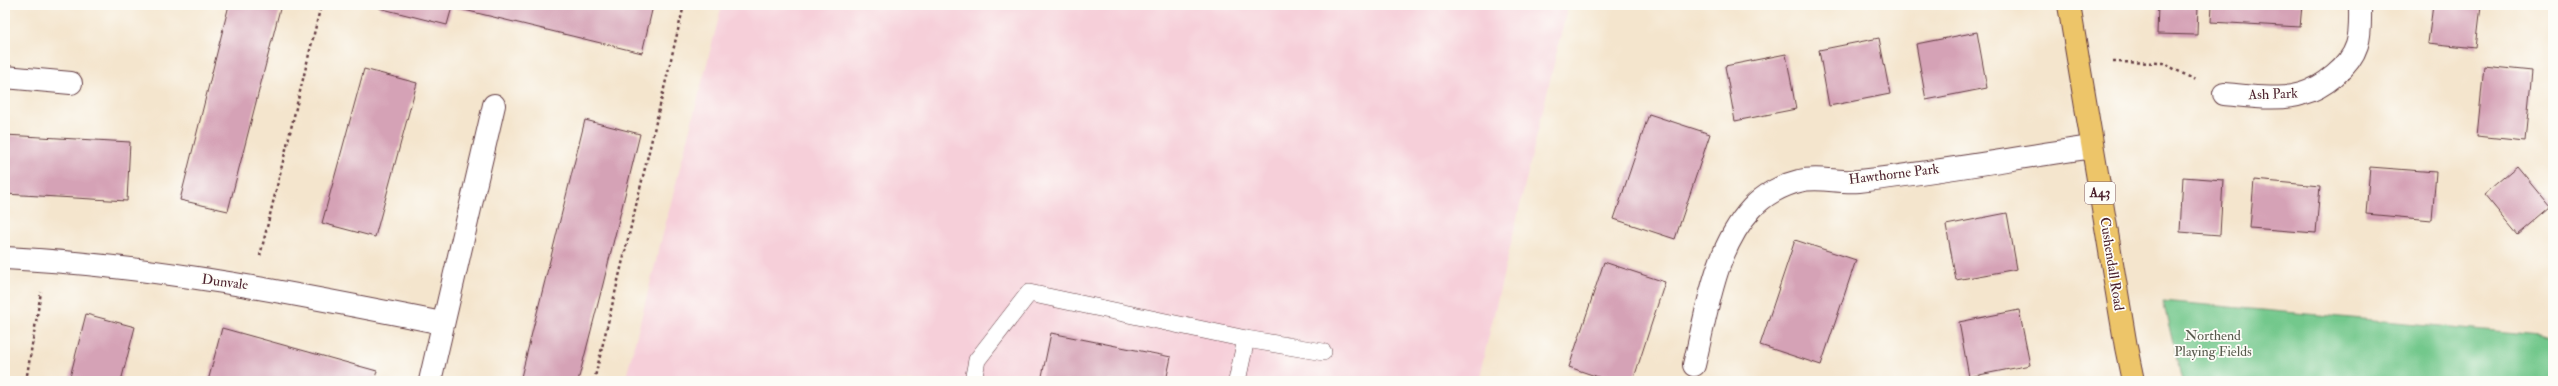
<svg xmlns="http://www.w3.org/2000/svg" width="2558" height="386" font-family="'IM FELL Double Pica',serif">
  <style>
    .built { fill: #f6cfd9 }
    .green { fill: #73c88c; stroke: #5e745c }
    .building { fill: #d5a2b6 }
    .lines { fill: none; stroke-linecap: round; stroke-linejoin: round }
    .service-casing { stroke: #643d43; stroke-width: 18 }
    .minor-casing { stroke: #643d43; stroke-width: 24 }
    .primary-casing { stroke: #643d43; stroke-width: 24 }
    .path { stroke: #643d43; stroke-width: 2.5; stroke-dasharray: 3 3; stroke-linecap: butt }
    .service { stroke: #fff; stroke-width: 17 }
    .minor { stroke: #fff; stroke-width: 22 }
    .primary { stroke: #edc569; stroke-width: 22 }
    .labels { text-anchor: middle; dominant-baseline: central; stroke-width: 3.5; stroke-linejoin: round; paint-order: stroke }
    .shield { fill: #fdfcf7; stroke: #806168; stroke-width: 1 }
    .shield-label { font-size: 13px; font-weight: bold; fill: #4a1f2b }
    .street-label { font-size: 14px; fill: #4a1f2b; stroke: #fdfcf7 }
    .park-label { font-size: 14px; fill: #585a4d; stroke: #fdfcf7 }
  </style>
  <rect width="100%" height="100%" fill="#fdfcf7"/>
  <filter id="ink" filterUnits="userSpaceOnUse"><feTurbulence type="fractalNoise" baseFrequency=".025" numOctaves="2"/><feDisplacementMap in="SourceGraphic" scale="8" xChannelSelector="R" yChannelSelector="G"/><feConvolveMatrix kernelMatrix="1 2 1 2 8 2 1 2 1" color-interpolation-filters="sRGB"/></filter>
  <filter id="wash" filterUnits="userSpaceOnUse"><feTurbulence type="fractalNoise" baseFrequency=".012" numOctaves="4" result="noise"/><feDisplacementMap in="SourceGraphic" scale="16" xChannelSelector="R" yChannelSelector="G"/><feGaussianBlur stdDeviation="0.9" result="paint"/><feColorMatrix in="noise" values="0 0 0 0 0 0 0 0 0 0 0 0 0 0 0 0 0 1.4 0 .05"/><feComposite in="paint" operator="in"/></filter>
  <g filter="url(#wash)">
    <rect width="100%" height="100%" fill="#f4e5cd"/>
    <!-- built -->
    <polygon class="built" points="722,5 1568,5 1478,381 625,381"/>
    <!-- green -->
    <polygon class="green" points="2163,301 2540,335 2553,339 2553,381 2182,381"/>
    <g id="blocks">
      <!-- building -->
      <g class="building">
        <polygon points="229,5 281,5 228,211 180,200"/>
        <polygon points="380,5 648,5 653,6 642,53 452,7 447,25 379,8"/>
        <polygon points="2158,5 2198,5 2197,35 2157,34"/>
        <polygon points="2212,5 2302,5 2300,27 2211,22"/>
        <polygon points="2433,5 2481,5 2476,48 2428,43"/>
        <polygon points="1977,32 1987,88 1926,100 1916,44"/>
        <polygon points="1879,38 1890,94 1829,106 1819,50"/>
        <polygon points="1786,54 1796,109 1735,121 1725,66"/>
        <polygon points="2484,66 2532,71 2525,141 2477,136"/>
        <polygon points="364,69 417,83 375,237 322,223"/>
        <polygon points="1649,114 1710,134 1675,239 1614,219"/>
        <polygon points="585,120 640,134 603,284 578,381 520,381"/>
        <polygon points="5,135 130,142 127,201 5,194"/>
        <polygon points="2517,166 2551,207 2518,235 2484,194"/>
        <polygon points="2370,167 2436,172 2432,220 2366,214"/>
        <polygon points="2183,177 2223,180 2220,235 2180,232"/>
        <polygon points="2254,180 2320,186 2316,233 2250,228"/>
        <polygon points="2007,213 2017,269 1956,280 1946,225"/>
        <polygon points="1795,240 1856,260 1821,365 1760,345"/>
        <polygon points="1604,262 1665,282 1633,381 1610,381 1569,367"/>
        <polygon points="2019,310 2030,365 1969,377 1959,322"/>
        <polygon points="86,314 135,327 121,381 69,381"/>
        <polygon points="222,328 377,371 374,381 208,381"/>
        <polygon points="1051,333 1171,357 1166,381 1041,381"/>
      </g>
    </g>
  </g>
  <g filter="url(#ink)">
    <use href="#blocks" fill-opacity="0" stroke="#643d43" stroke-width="1"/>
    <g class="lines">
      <defs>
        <g id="service">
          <polyline points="973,381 977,360 1029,293 1246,339 1323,352"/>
          <polyline points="1237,381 1246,339"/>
        </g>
        <g id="minor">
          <polyline points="5,77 71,83"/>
          <path d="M 2224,94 C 2248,96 2278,101 2301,94 C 2323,88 2350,67 2357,45 C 2361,33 2360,18 2360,5"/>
          <path d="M 5,258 C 152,265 297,294 442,323"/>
          <path d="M 1694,365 C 1707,313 1714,249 1752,208 C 1764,195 1782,185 1799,181 C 1818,176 1839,183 1859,181 C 1937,172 2015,158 2092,147"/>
          <polyline points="430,381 494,105"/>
        </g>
        <polyline id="primary" points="2069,5 2126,347 2133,381"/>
      </defs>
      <!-- service casing -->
      <use href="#service" class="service-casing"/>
      <!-- minor casing -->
      <use href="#minor" class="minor-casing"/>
      <!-- primary casing -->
      <use href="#primary" class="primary-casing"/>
      <!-- path -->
      <g class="path">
        <polyline points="2113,62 2163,63 2195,80"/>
        <polyline points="260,256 321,5"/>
        <polyline points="26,381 41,292"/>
        <polyline points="594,381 684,5"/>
      </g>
      <!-- service -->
      <use href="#service" class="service"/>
      <!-- minor -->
      <use href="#minor" class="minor"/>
      <!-- primary -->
      <use href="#primary" class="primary"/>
    </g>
  </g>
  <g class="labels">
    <!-- shield labels -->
    <rect class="shield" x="2085" y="182" width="30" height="22" rx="3"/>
    <g class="shield-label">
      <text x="2100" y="193">A43</text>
    </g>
    <!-- street labels -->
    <g class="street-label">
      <text transform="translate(2273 94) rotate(-2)">Ash Park</text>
      <text transform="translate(1894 174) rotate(-7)">Hawthorne Park</text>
      <text transform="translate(2112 264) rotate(81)">Cushendall Road</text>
      <text transform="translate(225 282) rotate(7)">Dunvale</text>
    </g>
    <!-- park labels -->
    <g class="park-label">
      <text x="2213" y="335">Northend<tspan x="2213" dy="16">Playing Fields</tspan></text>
    </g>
  </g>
  <!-- margin -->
  <rect width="2558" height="386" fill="none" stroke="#fdfcf7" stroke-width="20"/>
</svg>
